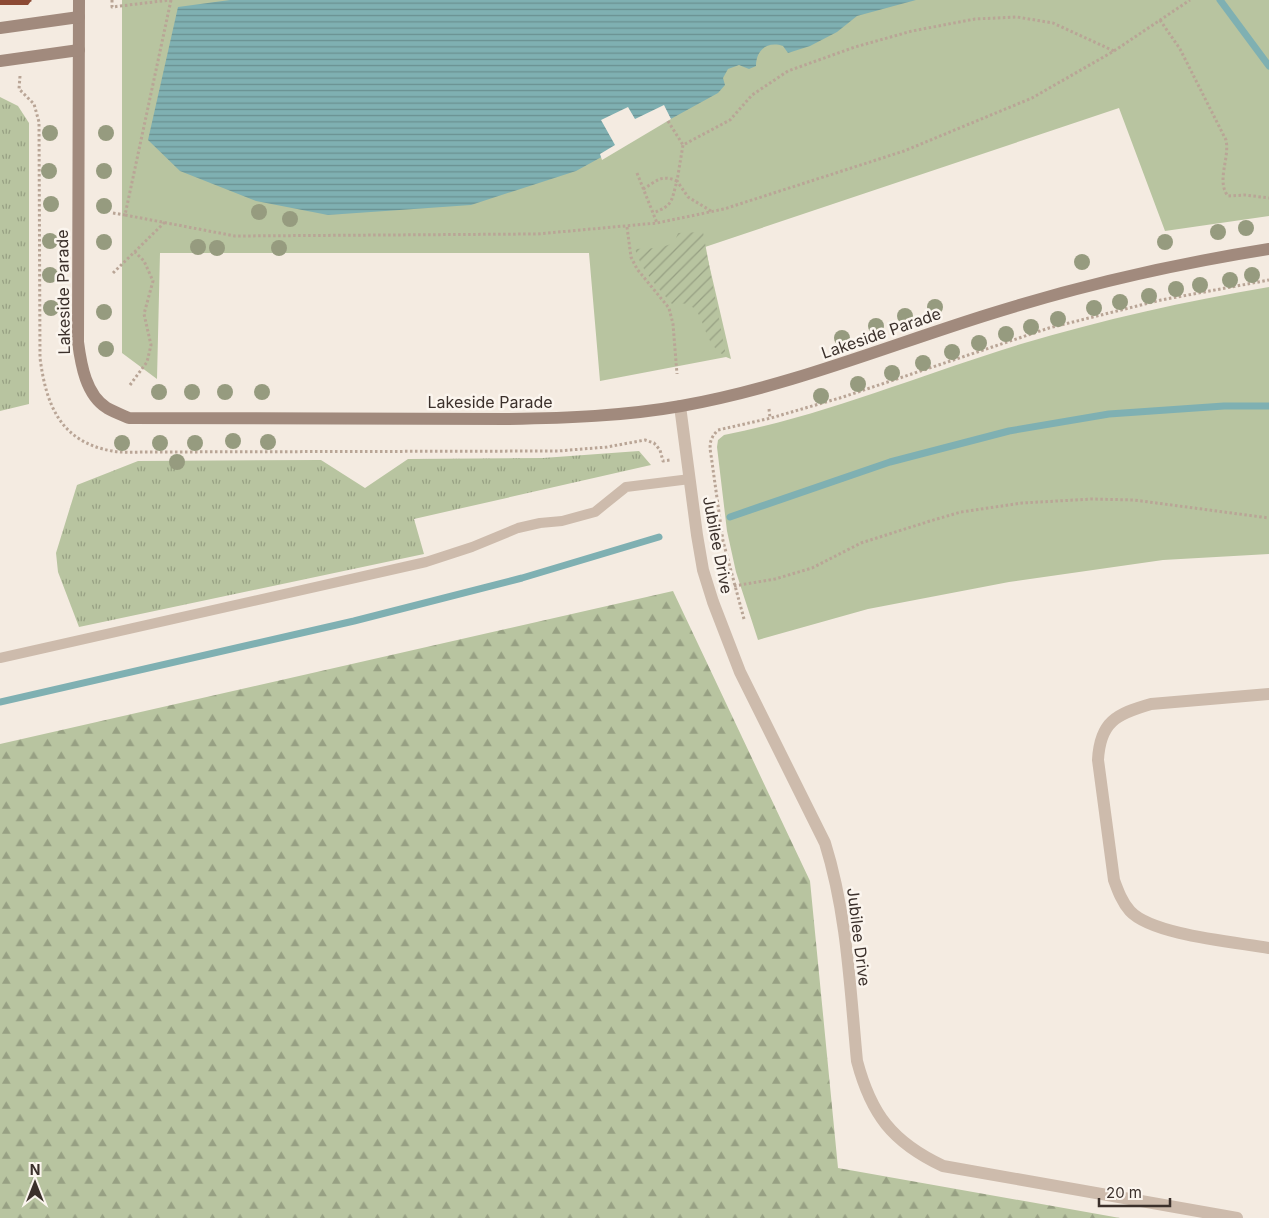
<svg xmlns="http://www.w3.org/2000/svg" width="1269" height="1218" font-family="Inter,sans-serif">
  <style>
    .grass { fill: url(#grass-tufts) }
    .forest { fill: url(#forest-firs) }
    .park { fill: #b8c4a0 }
    .garden { fill: url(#garden-furrows) }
    .water { fill: url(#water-rules) }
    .pier { fill: #f4ebe1 }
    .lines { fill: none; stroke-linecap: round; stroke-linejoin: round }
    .stream { stroke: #7fb0b2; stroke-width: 7 }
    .path { stroke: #b9a596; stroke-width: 3; stroke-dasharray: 2.5 2.5; stroke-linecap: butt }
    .lane { stroke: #cdbbac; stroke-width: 10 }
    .street { stroke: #cdbbac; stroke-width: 12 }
    .secondary { stroke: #a18a7d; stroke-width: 12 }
    .tree { fill: #969b7f }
    .shaded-wall { fill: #8c4a34 }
    .building { fill: #c8694b; stroke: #8c4a34 }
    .labels { text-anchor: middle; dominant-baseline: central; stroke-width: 5; stroke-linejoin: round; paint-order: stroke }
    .street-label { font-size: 16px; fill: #3b302b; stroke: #fbf5ee }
  </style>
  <defs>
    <pattern id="grass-tufts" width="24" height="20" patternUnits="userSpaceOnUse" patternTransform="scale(1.25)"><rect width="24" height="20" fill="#b8c4a0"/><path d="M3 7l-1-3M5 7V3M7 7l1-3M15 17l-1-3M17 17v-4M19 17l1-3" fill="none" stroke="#97a083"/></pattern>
    <pattern id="forest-firs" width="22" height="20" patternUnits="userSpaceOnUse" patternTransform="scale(1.25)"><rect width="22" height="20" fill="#b8c4a0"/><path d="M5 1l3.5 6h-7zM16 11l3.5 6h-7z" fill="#97a083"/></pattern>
    <pattern id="garden-furrows" width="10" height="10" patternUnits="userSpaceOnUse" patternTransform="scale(1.25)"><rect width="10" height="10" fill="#b8c4a0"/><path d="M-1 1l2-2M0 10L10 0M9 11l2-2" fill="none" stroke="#97a083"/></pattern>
    <pattern id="water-rules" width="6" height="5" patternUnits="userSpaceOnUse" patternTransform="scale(1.25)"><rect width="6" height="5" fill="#7fb0b2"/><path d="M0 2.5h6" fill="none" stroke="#699091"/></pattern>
  </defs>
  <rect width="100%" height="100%" fill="#f4ebe1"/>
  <!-- grass -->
  <g class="grass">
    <polygon points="0,97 18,106 29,123 29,404 0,411"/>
    <polygon points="639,451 651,465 414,519 424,554 79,627 58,572 56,553 77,485 138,461 321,460 365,488 408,459 543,458"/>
  </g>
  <!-- forest -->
  <polygon class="forest" points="673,591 810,881 838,1168 1120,1218 0,1218 0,744"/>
  <!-- park -->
  <g class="park">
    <polygon points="122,0 1269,0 1269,216 1165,231 1119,108 705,247 731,359 726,357 600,381 589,253 160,253 157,379 122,353"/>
    <path d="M 1269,287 L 1269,554 L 1163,560 L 1009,582 L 868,609 L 758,640 L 736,572 L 727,531 L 717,447 L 718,440 L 724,435 C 826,415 922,374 1021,344 C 1102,320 1186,301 1269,287 Z"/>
  </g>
  <!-- garden -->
  <path class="garden" d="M 703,232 L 726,357 C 719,352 713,347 709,339 C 700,321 700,299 672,304 C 657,286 642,272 635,249 L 659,248 L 674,243 L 678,233 Z"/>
  <!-- water -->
  <path class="water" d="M 230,0 L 916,0 L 857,16 L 837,32 L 810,46 L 788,53 L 783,46 C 767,41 756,50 756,66 L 749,69 L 739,65 L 728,69 L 723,78 L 725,85 L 718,93 L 576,171 L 471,205 L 328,215 L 256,201 L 180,171 L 148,140 L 178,7 Z"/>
  <!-- pier -->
  <polygon class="pier" points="664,105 671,119 602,160 600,154 615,145 601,120 628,107 635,119"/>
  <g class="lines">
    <!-- stream -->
    <g class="stream">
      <polyline points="1220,0 1269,66"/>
      <polyline points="730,517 890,462 1009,431 1109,414 1224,406 1269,406"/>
      <polyline points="0,702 354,621 522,578 659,537"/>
    </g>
    <!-- path -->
    <g class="path">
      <polyline points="112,0 112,7 170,0"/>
      <polyline points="171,0 125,215 235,236 537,234 657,223 724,209 904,151 1032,98 1114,51 1190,0"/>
      <path d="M 1160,20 L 1180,49 L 1226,140 C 1230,158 1216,181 1228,196 L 1245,195 L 1269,198"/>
      <path d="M 20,76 L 19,89 L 34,104 L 39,122 L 40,358 C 46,404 60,442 112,451 C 123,453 135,452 147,452 L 558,451 L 607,447 L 645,440 L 654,443 L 660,450 L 663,461 L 670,460"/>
      <polyline points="668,121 683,145"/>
      <polyline points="637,173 657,223"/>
      <path d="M 643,189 C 657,181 661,174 677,181 C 671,201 674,205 653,213"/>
      <polyline points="711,211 688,197 677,181 683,145 730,120 752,95 788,71 855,47 912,31 975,19 1017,17 1053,23 1114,51"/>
      <polyline points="113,213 125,215"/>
      <polyline points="627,227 631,257 637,269 669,308 673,324 677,374"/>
      <polyline points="113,273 165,222"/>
      <polyline points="130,385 147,362 151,345 144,314 153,281 144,261 135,252"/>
      <polyline points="769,409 770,418"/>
      <polyline points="734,586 775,579 812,568 861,543 930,521 961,512 1022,503 1092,499 1134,500 1269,518"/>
      <path d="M 744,619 L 723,541 L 711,455 C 709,444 710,438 718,430 L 771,418 L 843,397 L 1049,328 L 1161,300 L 1269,280"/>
    </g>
    <!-- lane -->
    <polyline class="lane" points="0,658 426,562 472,547 518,528 540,523 562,521 595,512 626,487 690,479"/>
    <!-- street -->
    <g class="street">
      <path d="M 680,406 L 697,535 L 703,570 L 713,602 L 740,672 L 825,843 C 847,913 850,988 857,1061 C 871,1114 892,1142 943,1166 L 1237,1218"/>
      <path d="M 1269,694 L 1151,704 C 1116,714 1100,722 1098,760 L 1114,880 C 1118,891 1122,902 1130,911 C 1152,935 1235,942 1269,948"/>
    </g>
    <!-- secondary -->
    <g class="secondary">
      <path d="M 79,0 L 78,342 C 81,365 86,395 107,408 C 114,412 122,415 129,418 L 509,419 C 566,418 625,416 681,406 C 788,387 887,346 990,314 C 1082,285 1174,264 1269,249"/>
      <polyline points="0,28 79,17"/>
      <polyline points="0,61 79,50"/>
    </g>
  </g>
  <!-- trees -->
  <g class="tree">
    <circle cx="50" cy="133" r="8"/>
    <circle cx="106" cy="133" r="8"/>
    <circle cx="49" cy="171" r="8"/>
    <circle cx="104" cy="171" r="8"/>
    <circle cx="51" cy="204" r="8"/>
    <circle cx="104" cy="206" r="8"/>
    <circle cx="259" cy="212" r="8"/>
    <circle cx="290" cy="219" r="8"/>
    <circle cx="1246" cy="228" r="8"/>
    <circle cx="1218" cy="232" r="8"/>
    <circle cx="50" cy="241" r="8"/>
    <circle cx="104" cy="242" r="8"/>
    <circle cx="1165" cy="242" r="8"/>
    <circle cx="198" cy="247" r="8"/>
    <circle cx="217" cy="248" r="8"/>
    <circle cx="279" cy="248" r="8"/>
    <circle cx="1082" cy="262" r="8"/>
    <circle cx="50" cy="275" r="8"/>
    <circle cx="1252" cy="275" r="8"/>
    <circle cx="1230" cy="280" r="8"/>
    <circle cx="1200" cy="285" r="8"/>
    <circle cx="1176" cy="289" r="8"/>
    <circle cx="1149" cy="296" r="8"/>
    <circle cx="1120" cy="302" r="8"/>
    <circle cx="935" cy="307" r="8"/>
    <circle cx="51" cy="308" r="8"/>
    <circle cx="1094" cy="308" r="8"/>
    <circle cx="104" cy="312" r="8"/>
    <circle cx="905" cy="316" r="8"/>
    <circle cx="1058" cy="319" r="8"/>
    <circle cx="876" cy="326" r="8"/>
    <circle cx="1031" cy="327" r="8"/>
    <circle cx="1006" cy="334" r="8"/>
    <circle cx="842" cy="338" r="8"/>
    <circle cx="979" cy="343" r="8"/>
    <circle cx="106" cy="349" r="8"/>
    <circle cx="952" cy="352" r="8"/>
    <circle cx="923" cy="363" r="8"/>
    <circle cx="892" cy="373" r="8"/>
    <circle cx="858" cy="384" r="8"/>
    <circle cx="159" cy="392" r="8"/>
    <circle cx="192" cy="392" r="8"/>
    <circle cx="225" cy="392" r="8"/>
    <circle cx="262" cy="392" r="8"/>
    <circle cx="821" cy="396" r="8"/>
    <circle cx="233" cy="441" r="8"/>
    <circle cx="268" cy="442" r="8"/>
    <circle cx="122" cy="443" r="8"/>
    <circle cx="160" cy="443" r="8"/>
    <circle cx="195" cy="443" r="8"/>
    <circle cx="177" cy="462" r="8"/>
  </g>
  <!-- shaded-wall -->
  <polygon class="shaded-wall" points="0,1 31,1 28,5 0,5"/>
  <!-- building -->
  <rect class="building" x="0" y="0" width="31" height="1"/>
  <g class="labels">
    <!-- street labels -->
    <g class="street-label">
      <text transform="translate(63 292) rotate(-91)">Lakeside Parade</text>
      <text transform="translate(881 333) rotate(-19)">Lakeside Parade</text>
      <text x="490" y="402">Lakeside Parade</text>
      <text transform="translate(718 545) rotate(79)">Jubilee Drive</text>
      <text transform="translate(859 937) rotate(83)">Jubilee Drive</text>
    </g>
  </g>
  <!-- north arrow -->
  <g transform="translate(35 1183)" stroke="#fbf5ee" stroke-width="4" paint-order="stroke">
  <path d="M0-4L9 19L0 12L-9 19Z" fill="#3b302b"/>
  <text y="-8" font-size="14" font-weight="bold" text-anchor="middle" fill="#3b302b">N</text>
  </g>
  <!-- scale -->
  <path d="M1099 1198v8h71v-8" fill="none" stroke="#3b302b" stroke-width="2.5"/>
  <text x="1106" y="1198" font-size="15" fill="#3b302b" stroke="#fbf5ee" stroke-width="4" paint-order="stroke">20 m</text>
</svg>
